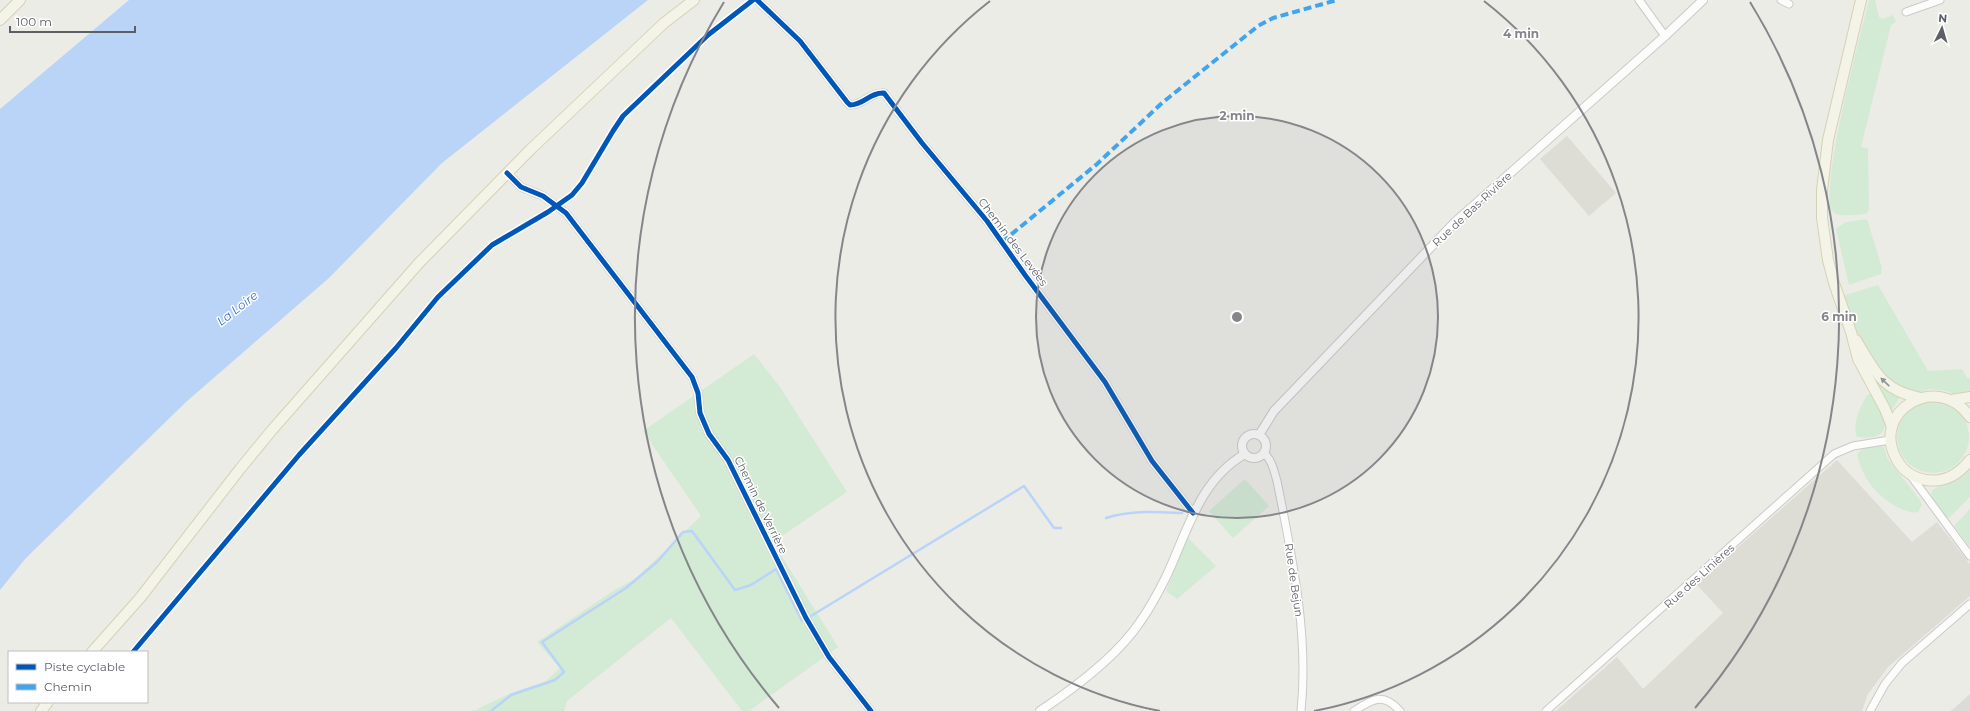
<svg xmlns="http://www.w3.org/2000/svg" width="1970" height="711" font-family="Montserrat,sans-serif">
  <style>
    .industrial { fill: #dcdbd7 }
    .education { fill: #dddcd5 }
    .green { fill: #d3ead5 }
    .water { fill: #bad4f8 }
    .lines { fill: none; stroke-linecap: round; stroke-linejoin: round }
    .stream { stroke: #bad4f8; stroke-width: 2.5 }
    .minor-casing { stroke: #c9cac9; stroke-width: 9 }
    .tertiary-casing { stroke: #c9cac9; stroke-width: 10 }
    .primary-casing { stroke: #d5d2b3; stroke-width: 12 }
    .minor { stroke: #fcfcfb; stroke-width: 7 }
    .tertiary { stroke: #fcfcfb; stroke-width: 8 }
    .primary { stroke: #f3f3e8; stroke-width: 10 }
    .quiet { stroke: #40a5ee; stroke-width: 4; stroke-dasharray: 8 4; stroke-linecap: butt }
    .cycleway-casing { stroke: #fff; stroke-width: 8 }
    .cycleway { stroke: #0057b8; stroke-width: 5 }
    .oneway { fill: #919394 }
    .ring { fill: none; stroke: #84868a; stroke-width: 2 }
    .labels { text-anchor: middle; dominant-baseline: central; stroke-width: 3; stroke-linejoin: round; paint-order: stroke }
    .street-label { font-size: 11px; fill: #5c5f66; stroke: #fff }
    .water-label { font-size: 12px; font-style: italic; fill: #3f6dca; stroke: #fff }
    .centre { fill: #84868a; stroke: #fff; stroke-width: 2 }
    .ring-label { font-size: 12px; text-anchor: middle; font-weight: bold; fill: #84868a; stroke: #fff; stroke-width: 3; stroke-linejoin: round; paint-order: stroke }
  </style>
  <rect width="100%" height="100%" fill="#ecece7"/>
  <!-- industrial -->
  <polygon class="industrial" points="1970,694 1970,711 1951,711"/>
  <!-- education -->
  <g class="education">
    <polygon points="1567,136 1616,193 1589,216 1540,159"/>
    <polygon points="1837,460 1912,542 1937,522 1970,564 1970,596 1888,667 1868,694 1862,711 1556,711 1617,657 1643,689 1723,613 1696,584"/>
  </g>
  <!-- green -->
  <g class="green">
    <path d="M 1869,0 L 1875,0 L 1879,17 L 1883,19 L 1893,15 L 1896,22 L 1891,25 L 1861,147 L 1868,148 L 1869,210 L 1866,214 C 1858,214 1839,218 1833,212 C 1817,196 1862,28 1869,0 Z"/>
    <polygon points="1867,219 1882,268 1881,274 1849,285 1836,229 1846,222"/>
    <polygon points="1878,285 1928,371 1962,369 1968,379 1970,378 1970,393 1956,396 1947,391 1930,389 1918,393 1902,389 1883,377 1863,345 1842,296"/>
    <polygon points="754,354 780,387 847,492 773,542 838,647 749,711 742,711 671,618 567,701 564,711 473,711 511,693 546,681 560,668 537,642 616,589 635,579 701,516 643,431"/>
    <polygon points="1874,376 1882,385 1900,397 1892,410 1871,378"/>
    <path d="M 1873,393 C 1876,402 1885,414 1885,422 C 1886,438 1868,440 1856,436 C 1853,422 1860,407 1867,395 Z"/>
    <circle cx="1933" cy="437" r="36"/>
    <path d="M 1878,445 L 1884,447 L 1887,458 L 1920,500 L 1922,505 L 1918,512 C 1911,514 1904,510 1897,507 C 1876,495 1862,478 1857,454 L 1864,447 Z"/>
    <path d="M 1970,467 L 1970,497 L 1947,520 C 1908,476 1952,494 1970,467 Z"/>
    <polygon points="1245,479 1269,506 1233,538 1209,511"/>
    <polygon points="1970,509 1970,548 1954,526"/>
    <polygon points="1188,538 1216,566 1177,599 1166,591"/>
  </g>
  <!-- water -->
  <polygon class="water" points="129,0 648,0 442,163 329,278 186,402 26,558 0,590 0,109"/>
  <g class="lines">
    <!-- stream -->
    <g class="stream">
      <path d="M 1106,518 C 1131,510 1156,512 1182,513"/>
      <polyline points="811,616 1024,486 1054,528 1061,528"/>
      <polyline points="491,711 511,695 555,680 564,672 542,642 626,588 658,561 683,532 692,531 735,590 751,585 776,569 802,621"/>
    </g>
    <defs>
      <g id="minor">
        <path d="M 757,0 L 800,41 L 847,102 L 850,105 C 864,105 870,92 884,93 L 887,97 L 922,143 L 987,221 L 1025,275 L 1105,382 L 1152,461 L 1193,513"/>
        <polyline points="1639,0 1665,36"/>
        <polyline points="1781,0 1789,4"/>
        <polyline points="1906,12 1940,0"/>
        <polyline points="507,173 521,187 543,196 566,213 692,377 698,393 700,413 709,434 728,460 806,618 829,657 871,711"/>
        <path d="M 1264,453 C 1272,460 1274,471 1277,481 C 1292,556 1309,634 1301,711"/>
        <polyline points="1911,476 1970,556"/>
        <path d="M 1354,711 C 1373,699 1383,692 1400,711"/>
        <polyline points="1546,711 1834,454 1853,446 1890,440"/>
        <polyline points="1870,711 1885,684 1902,663 1970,604"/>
      </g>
      <g id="tertiary">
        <circle cx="1254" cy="446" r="12"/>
        <polyline points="1259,435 1274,411 1455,222 1665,36 1703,0"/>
        <path d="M 1040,711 C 1073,689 1118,655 1140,622 C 1150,608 1158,593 1166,577 C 1187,533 1199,480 1245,454"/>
      </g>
      <g id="primary">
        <polyline points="1861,0 1828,140 1822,190 1822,218 1828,260 1834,283 1851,332 1858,359 1885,409 1892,427"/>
        <polyline points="0,20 20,0"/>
        <path d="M 1856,340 C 1875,371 1881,390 1920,398"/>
        <polyline points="1951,400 1970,397"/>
        <path d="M 1970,417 C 1937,370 1869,412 1897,460 C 1903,471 1914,478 1926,480 C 1945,483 1959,474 1970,460"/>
        <polyline points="92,652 140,598 240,469 272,430 419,263 531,149 664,23 694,0"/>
        <polyline points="41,711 48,702"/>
      </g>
    </defs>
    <!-- minor casing -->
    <use href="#minor" class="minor-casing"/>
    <!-- tertiary casing -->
    <use href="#tertiary" class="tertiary-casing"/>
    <!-- primary casing -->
    <use href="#primary" class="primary-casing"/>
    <!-- minor -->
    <use href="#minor" class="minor"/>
    <!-- tertiary -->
    <use href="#tertiary" class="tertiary"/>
    <!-- primary -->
    <use href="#primary" class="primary"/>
    <!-- quiet -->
    <polyline class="quiet" points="1002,242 1097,164 1162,103 1258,26 1273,18 1337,0"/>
    <defs>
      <g id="cycleway">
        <path d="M 757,0 L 800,41 L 847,102 L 850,105 C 864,105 870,92 884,93 L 887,97 L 922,143 L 987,221 L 1025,275 L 1105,382 L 1152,461 L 1193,513"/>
        <polyline points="507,173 521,187 543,196 566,213 692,377 698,393 700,413 709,434 728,460 806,618 829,657 871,711"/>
        <polyline points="133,652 299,455 396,348 438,297 492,245 548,212 572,195 582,183 613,131 623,116 708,35 753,0"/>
      </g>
    </defs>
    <!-- cycleway casing -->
    <use href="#cycleway" class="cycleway-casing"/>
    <!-- cycleway -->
    <use href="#cycleway" class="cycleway"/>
  </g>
  <!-- one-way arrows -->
  <defs><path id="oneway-solid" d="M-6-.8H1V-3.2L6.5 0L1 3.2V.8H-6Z"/></defs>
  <use class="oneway" href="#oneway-solid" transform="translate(1885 382) rotate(-136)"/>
  <!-- distance rings -->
  <circle cx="1237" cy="317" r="201" fill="#84868a" fill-opacity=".12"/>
  <g class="ring">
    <circle cx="1237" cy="317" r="201"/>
    <path d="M1160 711A401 401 0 0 1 990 1M1484 1A401 401 0 0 1 1314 711"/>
    <path d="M779 708A602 602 0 0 1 724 2M1750 2A602 602 0 0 1 1695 708"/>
  </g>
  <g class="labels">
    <!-- street labels -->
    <g class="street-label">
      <text transform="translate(1472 209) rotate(-43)">Rue de Bas-Rivière</text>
      <text transform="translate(1013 242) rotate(53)">Chemin des Levées</text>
      <text transform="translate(761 505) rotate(64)">Chemin de Verrière</text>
      <text transform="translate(1699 576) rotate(-42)">Rue des Linières</text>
      <text transform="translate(1294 580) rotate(82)">Rue de Bejun</text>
    </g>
    <!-- water labels -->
    <g class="water-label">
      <text transform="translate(237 308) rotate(-38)">La Loire</text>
    </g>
  </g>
  <circle cx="1237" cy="317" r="6" class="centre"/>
  <g class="ring-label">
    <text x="1521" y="38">4 min</text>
    <text x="1237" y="120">2 min</text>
    <text x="1839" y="321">6 min</text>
  </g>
  <!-- legend -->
  <rect x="8" y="651" width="140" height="52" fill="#ffffff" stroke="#bebfc2"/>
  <rect x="16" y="664" width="20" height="6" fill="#0057b8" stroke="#bebfc2"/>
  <text x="44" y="671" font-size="12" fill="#5c5f66">Piste cyclable</text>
  <rect x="16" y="684" width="20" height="6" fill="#40a5ee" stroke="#bebfc2"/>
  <text x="44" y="691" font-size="12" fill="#5c5f66">Chemin</text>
  <!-- north arrow -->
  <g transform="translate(1942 28) rotate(5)" stroke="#ffffff" stroke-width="3" paint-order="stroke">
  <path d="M0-3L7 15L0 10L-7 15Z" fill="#5c5f66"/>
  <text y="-6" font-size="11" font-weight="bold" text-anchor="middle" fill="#5c5f66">N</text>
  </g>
  <!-- scale -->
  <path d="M10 26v6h125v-6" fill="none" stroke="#5c5f66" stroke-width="2"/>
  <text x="16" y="26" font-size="12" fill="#5c5f66" stroke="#ffffff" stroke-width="3" paint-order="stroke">100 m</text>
</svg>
